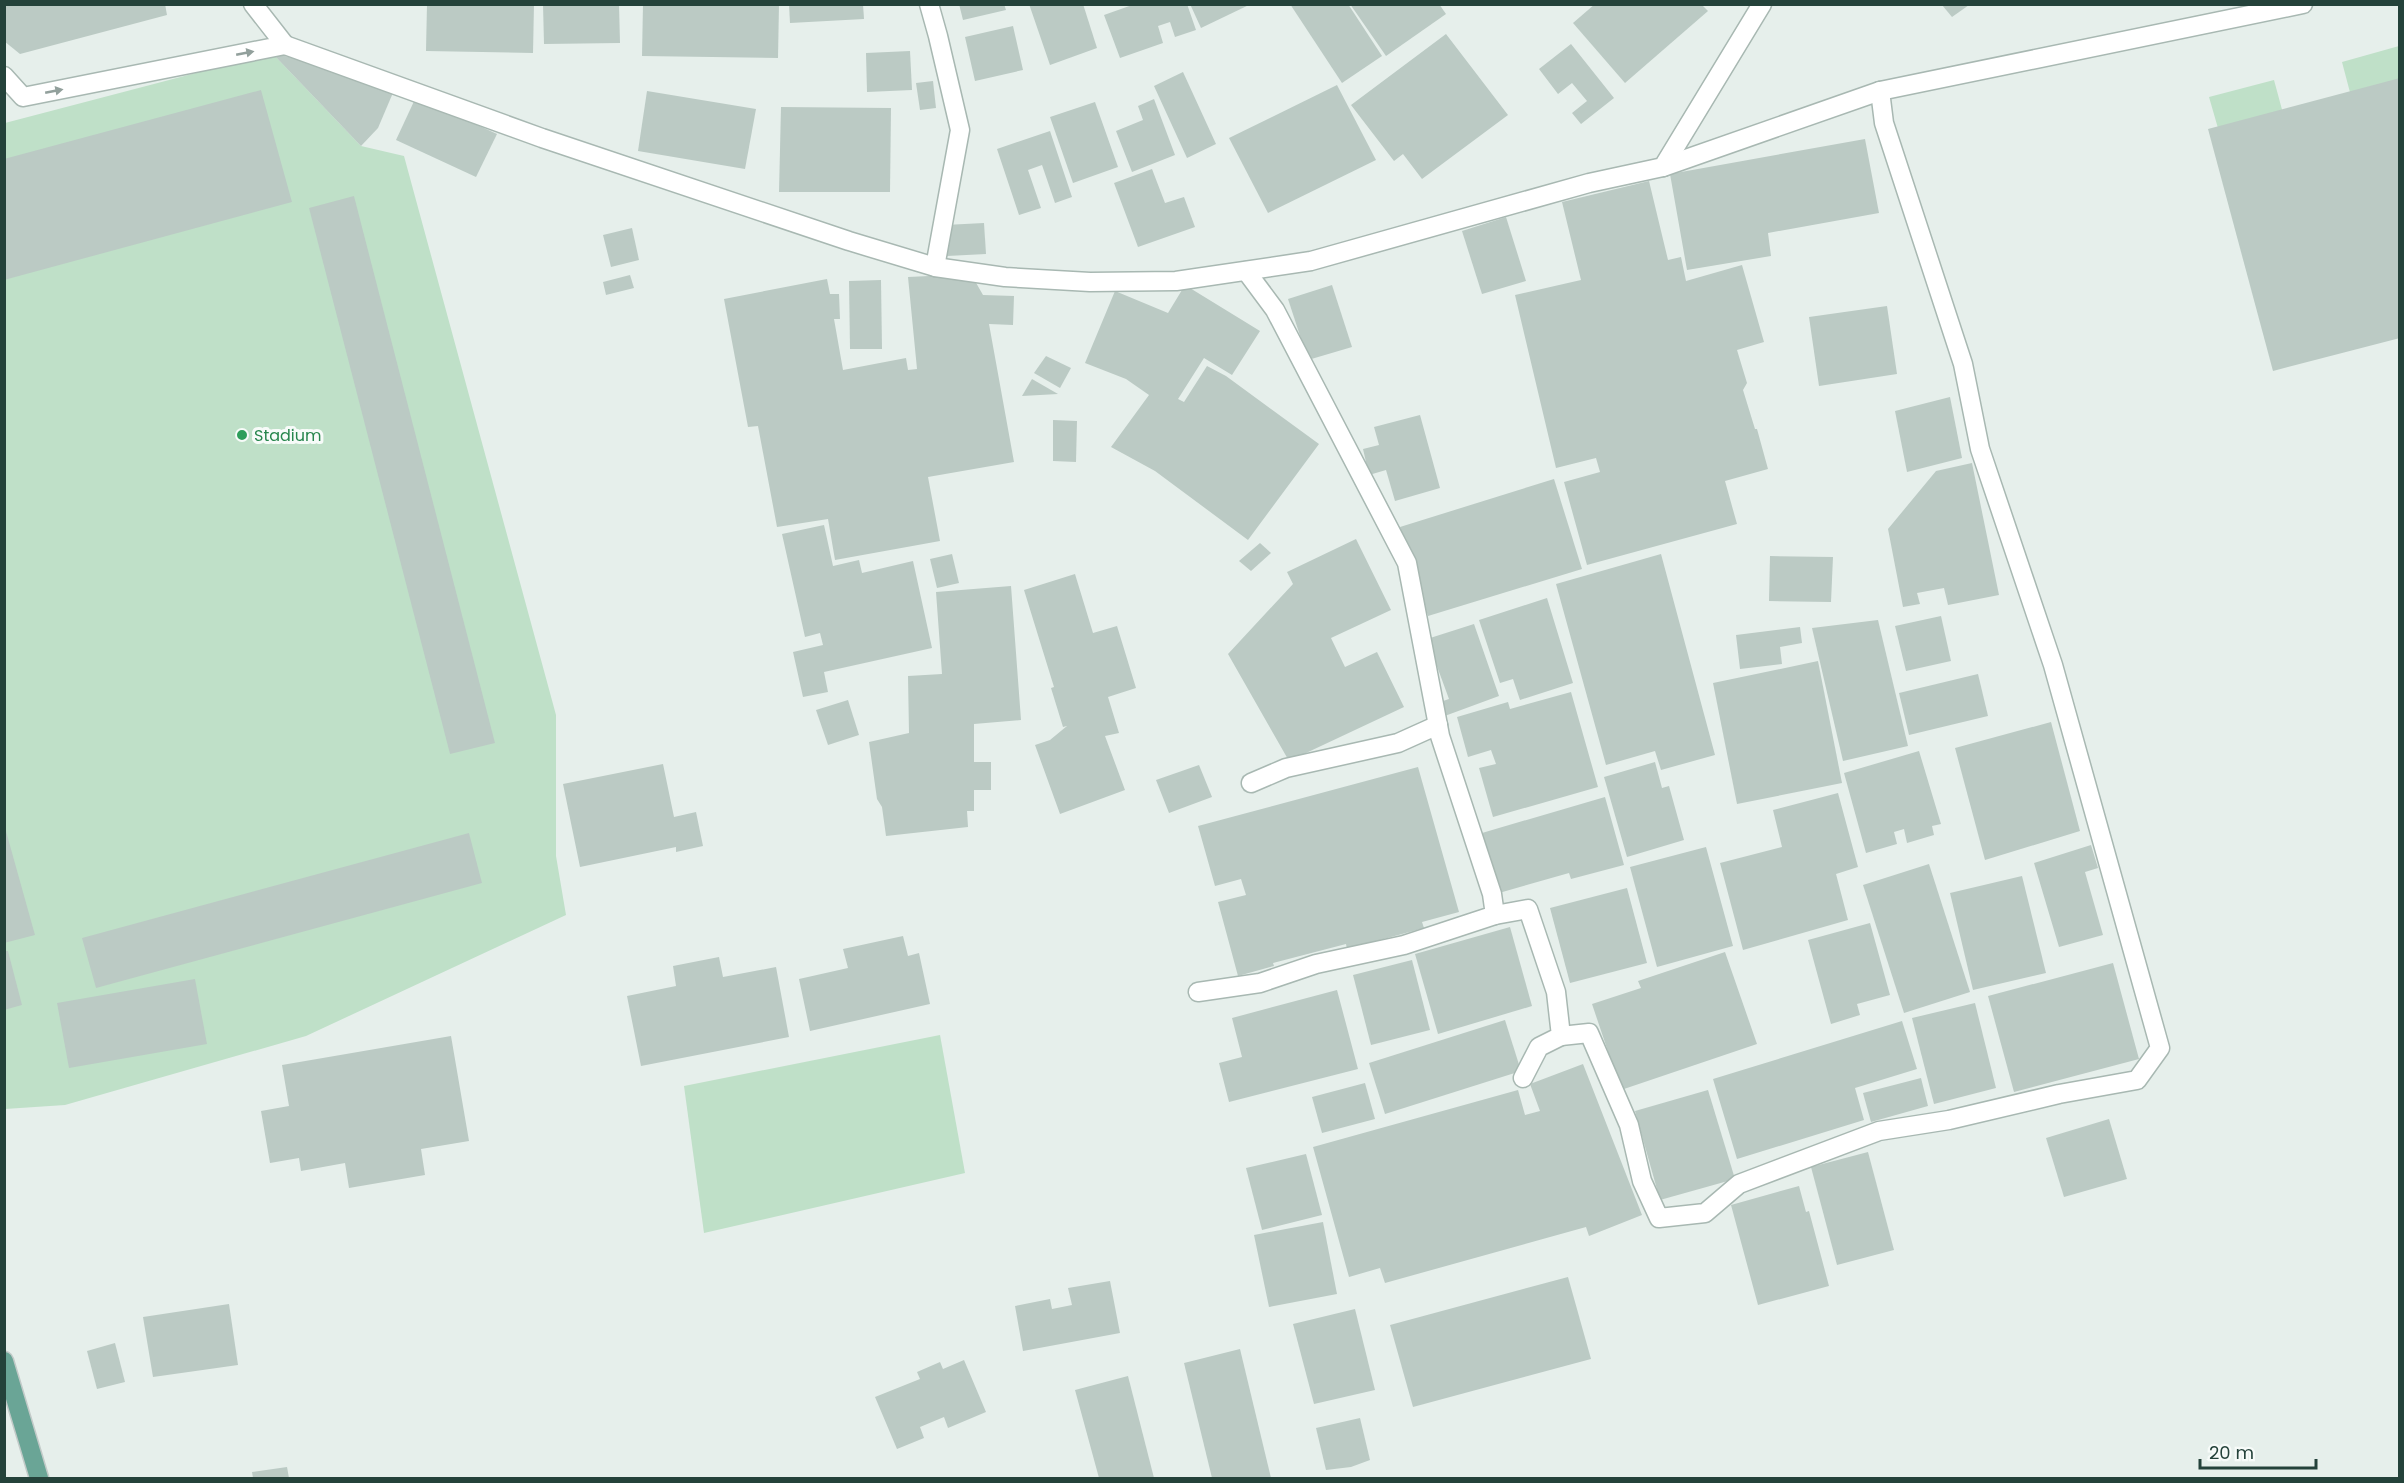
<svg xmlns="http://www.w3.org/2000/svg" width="2404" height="1483" font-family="Poppins,sans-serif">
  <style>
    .green { fill: #bfe0c8 }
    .building { fill: #bbcac4 }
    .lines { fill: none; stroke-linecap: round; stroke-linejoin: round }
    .minor-casing { stroke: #a8b8b2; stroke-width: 21 }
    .major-casing { stroke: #c2cac8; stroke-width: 21 }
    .minor { stroke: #fff; stroke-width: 18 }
    .major { stroke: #6aa596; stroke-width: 18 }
    .oneway { fill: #92a09c }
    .leisure-dot { fill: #2e9e5b; stroke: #f7fbf9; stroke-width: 2 }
    .labels { text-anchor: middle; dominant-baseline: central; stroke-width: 6; stroke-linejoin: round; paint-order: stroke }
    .leisure-label { font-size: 16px; fill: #27864d; stroke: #f7fbf9; text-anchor: start }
  </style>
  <rect width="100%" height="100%" fill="#e6efeb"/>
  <!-- green -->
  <g class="green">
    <polygon points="2399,46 2399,103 2224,149 2209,97 2274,80 2284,117 2352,100 2342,62"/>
    <polygon points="272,53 361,146 404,156 556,715 556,856 566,915 306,1036 65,1105 5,1109 5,123"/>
    <polygon points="940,1035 965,1173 704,1233 684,1086"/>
  </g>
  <!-- building -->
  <g class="building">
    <polygon points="4,4 165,4 167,15 20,54 4,41"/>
    <polygon points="427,4 534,4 533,53 426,51"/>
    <polygon points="543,4 619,4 620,43 544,44"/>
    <polygon points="643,4 779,4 778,58 642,56"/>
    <polygon points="789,4 863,4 864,19 790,23"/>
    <polygon points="959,4 1004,4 1006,10 963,20"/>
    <polygon points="1029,4 1083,4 1097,48 1050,65"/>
    <polygon points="1135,4 1187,4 1196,30 1175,37 1170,22 1158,26 1163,43 1120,58 1104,15"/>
    <polygon points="1190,4 1251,4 1201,28"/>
    <polygon points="1290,4 1348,4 1382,56 1342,83"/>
    <polygon points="1350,4 1439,4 1446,14 1386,56"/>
    <polygon points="1595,4 1701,4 1708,11 1625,83 1573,23"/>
    <polygon points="1942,5 1969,5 1952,17"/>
    <polygon points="1013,26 1023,70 975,81 965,37"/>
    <polygon points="1446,34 1508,115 1422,179 1403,154 1394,161 1351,105"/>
    <polygon points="1571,44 1614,98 1581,124 1572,113 1587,101 1572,83 1558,94 1539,69"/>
    <polygon points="910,51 912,90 867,92 866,53"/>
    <polygon points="272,53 340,69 395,88 378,128 361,146"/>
    <polygon points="1183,72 1216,144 1187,158 1154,86"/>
    <polygon points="2400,78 2400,338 2273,371 2208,129"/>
    <polygon points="933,81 936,108 920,110 916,83"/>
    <polygon points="1337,85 1376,160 1268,213 1229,138"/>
    <polygon points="261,90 292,202 4,280 4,159"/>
    <polygon points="647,91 756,109 745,169 638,151"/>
    <polygon points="416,97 497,134 476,177 396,140"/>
    <polygon points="1154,99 1175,155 1132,172 1116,131 1143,120 1138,106"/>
    <polygon points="1095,102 1118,167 1073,183 1050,117"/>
    <polygon points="781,107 891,108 890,192 779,192"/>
    <polygon points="1050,131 1072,197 1055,203 1042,165 1028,170 1041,208 1019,215 997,149"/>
    <polygon points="1865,139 1879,213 1768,233 1771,256 1687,270 1670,174"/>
    <polygon points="1152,169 1165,203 1184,197 1195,227 1138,247 1114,183"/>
    <polygon points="1649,181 1668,260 1681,257 1686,281 1742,265 1764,342 1737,350 1747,383 1743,390 1755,429 1757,429 1768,469 1725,481 1737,524 1587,565 1564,482 1600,472 1596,458 1556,468 1515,295 1581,280 1562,202"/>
    <polygon points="354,196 495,743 450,754 309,208"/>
    <polygon points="1506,217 1526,281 1482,294 1462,231"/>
    <polygon points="984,223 986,254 947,256 945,225"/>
    <polygon points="632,228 639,260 611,267 603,235"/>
    <polygon points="971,274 983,295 1014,296 1013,325 989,324 1014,462 928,477 940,541 835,560 828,519 777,527 758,426 748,427 724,299 827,279 830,294 839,294 840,319 834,319 843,370 906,358 908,370 917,369 908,277"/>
    <polygon points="630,275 634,288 606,295 603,282"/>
    <polygon points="881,280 882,349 850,349 849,281"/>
    <polygon points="1185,285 1260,331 1232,375 1204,358 1178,399 1184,402 1207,366 1226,376 1319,444 1248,540 1155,471 1111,447 1149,395 1126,379 1085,363 1115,291 1168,313"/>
    <polygon points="1332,285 1352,347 1308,360 1288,299"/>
    <polygon points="1887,306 1897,374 1819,386 1809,317"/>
    <polygon points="1046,356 1071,368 1060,388 1034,373"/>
    <polygon points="1032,379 1058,394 1022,396"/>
    <polygon points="1950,397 1962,458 1907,472 1895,411"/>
    <polygon points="1420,415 1440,488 1395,501 1386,470 1369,475 1363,449 1379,445 1374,427"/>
    <polygon points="1053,420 1077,421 1076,462 1053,461"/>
    <polygon points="1972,463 1999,595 1948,605 1944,588 1917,593 1920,604 1903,607 1888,529 1936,471"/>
    <polygon points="1554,479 1582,569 1428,616 1400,527"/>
    <polygon points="824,525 833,566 859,560 862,573 913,561 932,648 824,672 828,692 803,697 793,652 823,645 820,633 805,637 782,534"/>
    <polygon points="1356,539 1391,610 1331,638 1345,667 1377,652 1404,707 1289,761 1228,654 1293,584 1287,572"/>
    <polygon points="1260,543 1271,553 1251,571 1239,561"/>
    <polygon points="952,554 959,583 937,588 930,559"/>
    <polygon points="1661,554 1715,755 1661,770 1655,751 1606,765 1556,584"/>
    <polygon points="1770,556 1833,557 1831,602 1769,601"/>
    <polygon points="1075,574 1093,633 1117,626 1136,688 1108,697 1119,733 1105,736 1125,790 1060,814 1035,745 1050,740 1067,726 1063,727 1051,688 1054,687 1024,590"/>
    <polygon points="1011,586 1021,720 974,724 974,762 991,762 991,790 974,790 974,811 967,811 968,827 886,836 882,807 877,799 869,742 909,733 908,676 942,674 936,592"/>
    <polygon points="1547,598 1573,683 1520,700 1513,679 1500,683 1479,620"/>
    <polygon points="1941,616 1951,661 1906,671 1895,626"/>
    <polygon points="1878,620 1908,746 1843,761 1812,628"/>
    <polygon points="1474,624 1499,696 1442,717 1437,703 1449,699 1427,639"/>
    <polygon points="1800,627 1802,643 1780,647 1782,664 1740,669 1736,635"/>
    <polygon points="1818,661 1842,783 1737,804 1713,683"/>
    <polygon points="1978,674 1988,716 1909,735 1899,693"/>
    <polygon points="1571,692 1598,787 1493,817 1479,768 1496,764 1491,750 1468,757 1457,717 1508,702 1510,709"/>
    <polygon points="848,700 859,735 828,745 816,710"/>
    <polygon points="2051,722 2080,831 1985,860 1955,748"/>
    <polygon points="1919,751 1941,824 1932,826 1934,835 1907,843 1904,829 1894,832 1897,844 1866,853 1844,773"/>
    <polygon points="1655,762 1662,788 1669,786 1684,840 1627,857 1604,777"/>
    <polygon points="663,764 674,817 696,812 703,846 676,852 676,847 580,867 563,784"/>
    <polygon points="1199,765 1212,797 1169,813 1156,780"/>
    <polygon points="1418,767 1459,912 1422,922 1424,928 1347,949 1346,944 1273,963 1274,966 1238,976 1218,902 1246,895 1241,879 1215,886 1198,826"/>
    <polygon points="1838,793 1858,867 1836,874 1848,920 1743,950 1720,863 1782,847 1773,810"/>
    <polygon points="1605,797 1624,865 1571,879 1569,873 1499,893 1482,833"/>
    <polygon points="4,824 35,935 4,943"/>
    <polygon points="469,833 482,883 96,988 82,938"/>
    <polygon points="2091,845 2098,868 2085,872 2103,935 2059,947 2034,863"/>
    <polygon points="1706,847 1733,946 1657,967 1630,867"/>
    <polygon points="1929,864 1970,992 1904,1013 1863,885"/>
    <polygon points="2022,876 2046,973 1973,990 1950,893"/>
    <polygon points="1627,888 1647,963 1570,983 1550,908"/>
    <polygon points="1870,923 1890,995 1857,1004 1860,1015 1831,1024 1808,940"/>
    <polygon points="1510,927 1532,1006 1438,1034 1415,954"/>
    <polygon points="903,936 908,956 919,953 930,1004 810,1031 799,979 848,968 843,949"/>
    <polygon points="4,951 8,951 22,1005 4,1010"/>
    <polygon points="1725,952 1757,1044 1621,1090 1592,1004 1641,988 1638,981"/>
    <polygon points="719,957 723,977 776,967 789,1037 641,1066 627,996 676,986 673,966"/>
    <polygon points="1412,960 1430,1030 1371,1045 1353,975"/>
    <polygon points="2113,963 2139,1059 2014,1092 1988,996"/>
    <polygon points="195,979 207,1044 69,1068 57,1003"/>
    <polygon points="1337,990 1358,1069 1229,1102 1219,1063 1242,1057 1232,1018"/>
    <polygon points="1975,1003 1996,1088 1934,1104 1912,1018"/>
    <polygon points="1505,1020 1521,1071 1385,1114 1369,1063"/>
    <polygon points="1902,1021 1917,1069 1855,1088 1864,1120 1737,1159 1713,1079"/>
    <polygon points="451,1036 469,1141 421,1149 425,1175 349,1188 345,1163 301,1171 299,1158 270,1163 261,1111 289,1106 282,1065"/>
    <polygon points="1583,1064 1642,1215 1589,1236 1586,1227 1385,1283 1380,1268 1349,1277 1313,1147 1518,1090 1525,1115 1540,1111 1530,1084"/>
    <polygon points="1921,1078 1928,1106 1871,1122 1863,1093"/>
    <polygon points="1365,1083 1375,1119 1322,1133 1312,1097"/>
    <polygon points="1708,1090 1735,1179 1660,1200 1635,1111"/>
    <polygon points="2109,1119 2127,1179 2064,1197 2046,1138"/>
    <polygon points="1868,1152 1894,1250 1837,1265 1811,1167"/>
    <polygon points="1306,1154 1322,1215 1262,1230 1246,1168"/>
    <polygon points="1799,1186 1806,1212 1809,1211 1829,1286 1758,1305 1731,1205"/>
    <polygon points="1323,1222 1337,1294 1269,1307 1254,1235"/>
    <polygon points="1568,1277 1591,1359 1413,1407 1390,1325"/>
    <polygon points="1110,1281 1120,1333 1023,1351 1015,1306 1050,1299 1052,1309 1072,1305 1068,1288"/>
    <polygon points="229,1304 238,1365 153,1377 143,1317"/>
    <polygon points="1355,1309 1375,1390 1314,1404 1293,1324"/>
    <polygon points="115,1343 125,1382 97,1389 87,1351"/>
    <polygon points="1240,1349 1271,1478 1212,1478 1184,1363"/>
    <polygon points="964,1360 986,1412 948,1428 944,1417 920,1427 924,1438 897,1449 875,1397 920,1379 917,1372 940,1362 943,1369"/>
    <polygon points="1128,1376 1154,1478 1099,1478 1075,1390"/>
    <polygon points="1360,1418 1370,1460 1351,1467 1326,1470 1316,1428"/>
    <polygon points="287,1467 289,1478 253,1478 252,1472"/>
  </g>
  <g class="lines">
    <defs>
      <g id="minor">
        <polyline points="929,4 938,36 960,130 935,267"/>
        <polyline points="285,45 542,138 849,241 935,267 1005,277 1090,282 1176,281 1311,261 1589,183 1663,167 1762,4"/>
        <polyline points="4,76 23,97 285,45 253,4"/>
        <polyline points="1663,167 1880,91 2303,4"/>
        <polyline points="1251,783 1286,768 1398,743 1438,725"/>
        <polyline points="1495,915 1528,909 1556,992 1561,1036 1539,1047 1523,1078"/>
        <polyline points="1198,992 1260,983 1316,964 1404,945 1495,915 1492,894 1440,736 1407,563 1275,310 1246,271"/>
        <polyline points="1561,1036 1589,1033 1629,1125 1642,1181 1659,1218 1705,1213 1739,1184 1879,1131 1949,1120 2059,1094 2137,1080 2160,1048 2053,665 1980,449 1963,364 1884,123 1880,91"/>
      </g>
      <polyline id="major" points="4,1361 39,1478"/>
    </defs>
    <!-- minor casing -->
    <use href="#minor" class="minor-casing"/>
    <!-- major casing -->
    <use href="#major" class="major-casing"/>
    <!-- minor -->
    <use href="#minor" class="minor"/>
    <!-- major -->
    <use href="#major" class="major"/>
  </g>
  <!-- one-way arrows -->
  <defs><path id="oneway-solid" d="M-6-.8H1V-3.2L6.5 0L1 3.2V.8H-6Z" transform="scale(1.5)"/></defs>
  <g class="oneway">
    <use href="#oneway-solid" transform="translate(245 53) rotate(-11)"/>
    <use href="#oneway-solid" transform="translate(54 91) rotate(-11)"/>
  </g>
  <!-- markers -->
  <circle class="leisure-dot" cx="242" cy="435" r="6"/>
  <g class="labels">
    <!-- leisure labels -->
    <g class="leisure-label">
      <text x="254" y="435">Stadium</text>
    </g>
  </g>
  <!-- border -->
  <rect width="2404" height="1483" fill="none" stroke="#24423a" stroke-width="12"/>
  <!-- scale -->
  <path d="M2200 1459v9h116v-9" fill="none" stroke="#24423a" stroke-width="3"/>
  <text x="2209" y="1459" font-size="18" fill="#24423a" stroke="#f7fbf9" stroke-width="4.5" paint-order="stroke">20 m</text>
</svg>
